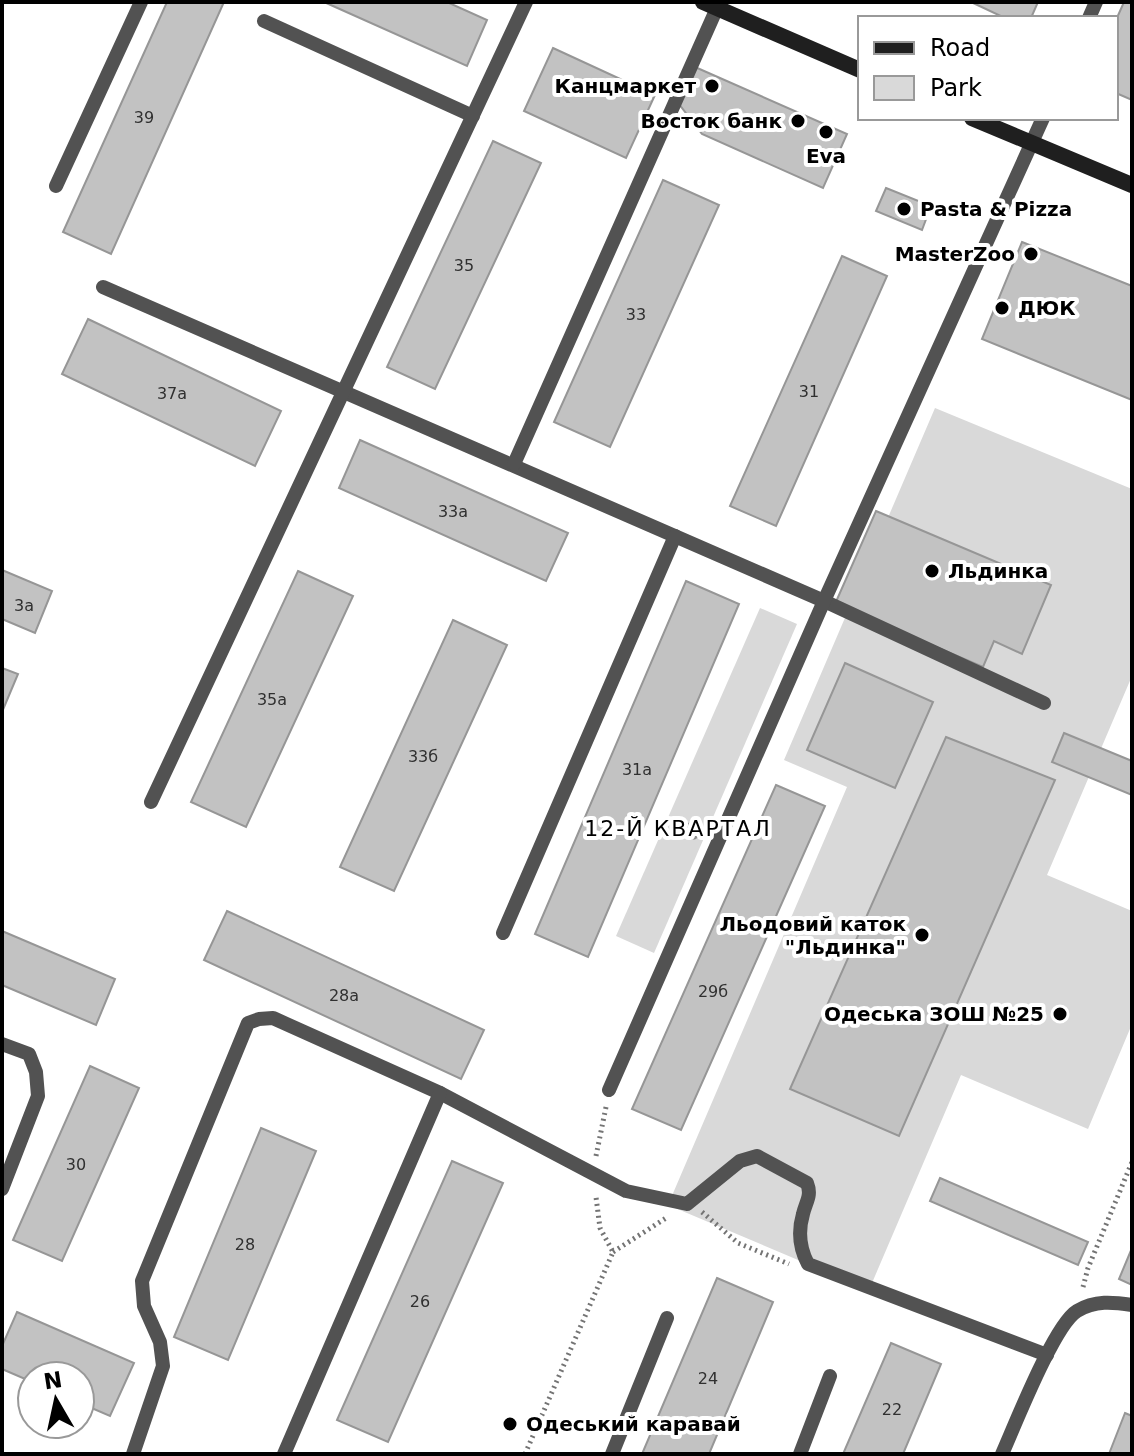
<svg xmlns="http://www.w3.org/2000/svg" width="1134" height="1456" font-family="'DejaVu Sans',sans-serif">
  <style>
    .green { fill: #d9d9d9 }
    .building { fill: #c2c2c2; stroke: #969696; stroke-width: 2 }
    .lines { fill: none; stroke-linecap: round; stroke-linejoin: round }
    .path { stroke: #747474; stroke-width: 5; stroke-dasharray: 2 4; stroke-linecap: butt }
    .lane { stroke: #525252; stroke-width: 14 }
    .secondary { stroke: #1f1f1f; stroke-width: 16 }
    .tree { fill: #8d8d8d }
    .poi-dot { fill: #000; stroke: #fff; stroke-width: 3 }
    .labels { text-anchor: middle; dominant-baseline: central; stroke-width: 8; stroke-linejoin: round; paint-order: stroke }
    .number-label { font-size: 16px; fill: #303030 }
    .poi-label { font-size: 20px; font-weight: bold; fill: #000; stroke: #fff; text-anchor: end }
    .neighbourhood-label { font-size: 22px; letter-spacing: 2px; fill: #000; stroke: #fff }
  </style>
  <rect width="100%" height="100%" fill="#fff"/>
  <!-- green -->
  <g class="green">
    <polygon points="935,408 1132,489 1132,676 1047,875 1132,911 1132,1024 1088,1129 961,1075 869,1290 668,1205 847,787 784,760"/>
    <polygon points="760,608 797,624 654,953 616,936"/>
  </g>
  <!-- building -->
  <g class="building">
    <polygon points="167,2 224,2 111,254 63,232"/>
    <polygon points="324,2 447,2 487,20 467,66"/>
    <polygon points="971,2 1038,2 1031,18 1002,18 1003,17"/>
    <polygon points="1124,2 1132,2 1132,100 1116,93 1116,20"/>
    <polygon points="553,48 655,95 626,158 524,111"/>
    <polygon points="695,67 847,134 823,188 702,134 679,104"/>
    <polygon points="493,141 541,163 435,389 387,367"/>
    <polygon points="663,180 719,205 610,447 554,422"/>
    <polygon points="886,188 931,206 922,230 876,211"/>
    <polygon points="1022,242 1132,286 1132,400 982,339"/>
    <polygon points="842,256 887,276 776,526 730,506"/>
    <polygon points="88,319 281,411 255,466 62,374"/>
    <polygon points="360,440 568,533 546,581 339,488"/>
    <polygon points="876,511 1051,585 1022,654 994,641 983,667 835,604"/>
    <polygon points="2,570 52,591 35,633 2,619"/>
    <polygon points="298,571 353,596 246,827 191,802"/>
    <polygon points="686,581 739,604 588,957 535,934"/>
    <polygon points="453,620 507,645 394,891 340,867"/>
    <polygon points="845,663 933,702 895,788 807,750"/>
    <polygon points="2,668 18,674 2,712"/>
    <polygon points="1064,733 1132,761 1132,795 1052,762"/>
    <polygon points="946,737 1055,780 899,1136 790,1089"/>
    <polygon points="776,785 825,806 681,1130 632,1109"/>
    <polygon points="227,911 484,1030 461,1079 204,960"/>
    <polygon points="2,931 115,979 96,1025 2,985"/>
    <polygon points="90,1066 139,1088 62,1261 13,1240"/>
    <polygon points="261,1128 316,1151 228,1360 174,1337"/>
    <polygon points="452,1161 503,1183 388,1442 337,1420"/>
    <polygon points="940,1178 1088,1242 1078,1265 930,1201"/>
    <polygon points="1132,1248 1132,1285 1119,1279"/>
    <polygon points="717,1278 773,1302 709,1454 642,1454"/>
    <polygon points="17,1312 134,1363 110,1416 80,1403 80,1376 32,1376 32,1382 2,1369 2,1346"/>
    <polygon points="891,1343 941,1364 903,1454 843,1454"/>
    <polygon points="1125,1413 1132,1416 1132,1454 1109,1454"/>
  </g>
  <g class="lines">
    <!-- path -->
    <g class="path">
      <polyline points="596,1156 606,1107"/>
      <polyline points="702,1212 738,1243 789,1264"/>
      <polyline points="613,1252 666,1218"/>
      <polyline points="1083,1287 1088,1268 1132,1162"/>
      <polyline points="525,1454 613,1252 600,1228 596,1197"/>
    </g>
    <!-- lane -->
    <g class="lane">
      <polyline points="1089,18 1096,2"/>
      <polyline points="264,21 473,116"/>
      <polyline points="56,186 141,2"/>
      <polyline points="103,287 824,601 1044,703"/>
      <polyline points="514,464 717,8"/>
      <polyline points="151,802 526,2"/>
      <polyline points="503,933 675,536"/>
      <polyline points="2,1044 29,1054 36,1072 38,1096 2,1189"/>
      <polyline points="609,1090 824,601 1043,118"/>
      <path d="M 133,1454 L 163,1366 L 160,1342 L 144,1306 L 142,1281 L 248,1023 L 259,1019 L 273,1018 L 440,1093 L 626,1191 L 687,1204 L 740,1161 L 757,1156 L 807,1183 C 812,1196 806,1201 803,1214 C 798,1231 800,1249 808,1264 L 1047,1355"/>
      <polyline points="284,1454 440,1093"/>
      <polyline points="612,1454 667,1318"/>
      <polyline points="800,1454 830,1376"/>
      <path d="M 1002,1454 C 1015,1425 1054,1325 1077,1311 C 1095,1300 1113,1302 1132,1305"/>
    </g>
    <!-- secondary -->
    <g class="secondary">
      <polyline points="703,2 860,70"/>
      <polyline points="972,118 1132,185"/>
    </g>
  </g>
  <!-- trees -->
  <circle class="tree" cx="692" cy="831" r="9"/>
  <!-- markers -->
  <g class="poi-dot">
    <circle cx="712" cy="86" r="8"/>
    <circle cx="798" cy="121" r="8"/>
    <circle cx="826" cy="132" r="8"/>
    <circle cx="904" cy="209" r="8"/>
    <circle cx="1031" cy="254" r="8"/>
    <circle cx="1002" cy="308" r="8"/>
    <circle cx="932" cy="571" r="8"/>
    <circle cx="922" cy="935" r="8"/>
    <circle cx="1060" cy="1014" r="8"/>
    <circle cx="510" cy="1424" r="8"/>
  </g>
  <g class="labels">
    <!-- number labels -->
    <g class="number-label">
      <text x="144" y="117">39</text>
      <text x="464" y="265">35</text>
      <text x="636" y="314">33</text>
      <text x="809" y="391">31</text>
      <text x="172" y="393">37а</text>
      <text x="453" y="511">33а</text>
      <text x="24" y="605">3а</text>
      <text x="272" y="699">35а</text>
      <text x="423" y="756">33б</text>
      <text x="637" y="769">31а</text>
      <text x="713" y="991">29б</text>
      <text x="344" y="995">28а</text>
      <text x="76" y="1164">30</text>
      <text x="245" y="1244">28</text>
      <text x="420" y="1301">26</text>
      <text x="708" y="1378">24</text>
      <text x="892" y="1409">22</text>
    </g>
    <!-- poi labels -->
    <g class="poi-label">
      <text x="696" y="86">Канцмаркет</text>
      <text x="782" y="121">Восток банк</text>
      <text x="826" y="156" text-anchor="middle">Eva</text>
      <text x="920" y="209" text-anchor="start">Pasta &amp; Pizza</text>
      <text x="1015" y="254">MasterZoo</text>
      <text x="1018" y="308" text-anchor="start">ДЮК</text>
      <text x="948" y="571" text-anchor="start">Льдинка</text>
      <text x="906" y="924">Льодовий каток<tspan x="906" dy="23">"Льдинка"</tspan></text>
      <text x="1044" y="1014">Одеська ЗОШ №25</text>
      <text x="526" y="1424" text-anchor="start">Одеський каравай</text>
    </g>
    <!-- neighbourhood labels -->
    <g class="neighbourhood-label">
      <text x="678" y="828">12-Й КВАРТАЛ</text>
    </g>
  </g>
  <!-- border -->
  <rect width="1134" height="1456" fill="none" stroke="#000000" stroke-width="8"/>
  <!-- legend -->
  <rect x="858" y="16" width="260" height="104" fill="#ffffff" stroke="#999999" stroke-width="2"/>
  <rect x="874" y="42" width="40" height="12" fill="#1f1f1f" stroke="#999999" stroke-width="2"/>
  <text x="930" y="56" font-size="24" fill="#000000">Road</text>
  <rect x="874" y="76" width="40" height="24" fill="#d9d9d9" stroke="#999999" stroke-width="2"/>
  <text x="930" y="96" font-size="24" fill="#000000">Park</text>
  <!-- north arrow -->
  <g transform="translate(56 1400) rotate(351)"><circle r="38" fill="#ffffff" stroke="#999999" stroke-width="2"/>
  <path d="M0-6L14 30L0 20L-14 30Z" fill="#000000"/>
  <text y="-12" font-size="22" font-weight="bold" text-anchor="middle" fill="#000000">N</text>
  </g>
</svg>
